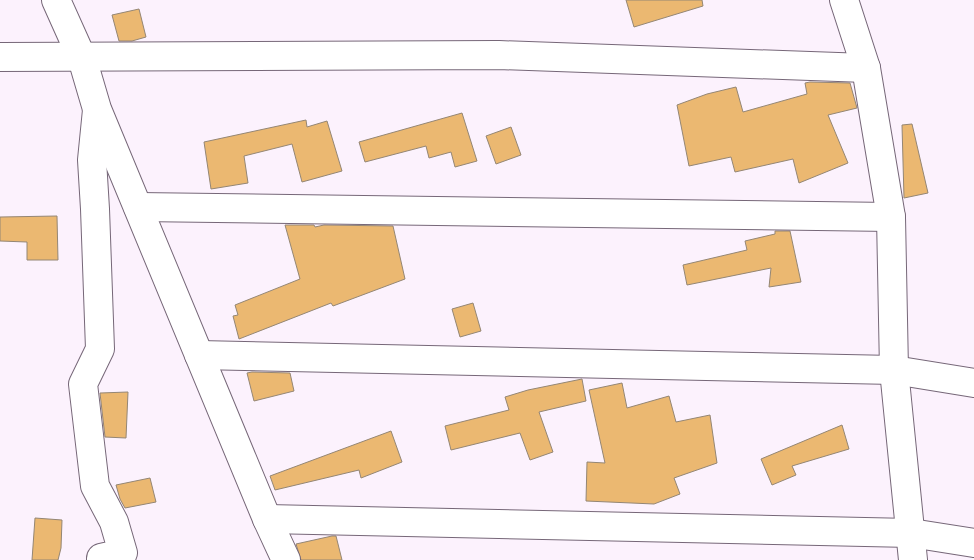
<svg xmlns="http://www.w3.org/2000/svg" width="974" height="560" font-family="Jost,sans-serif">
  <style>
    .building { fill: #ebb871; stroke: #948674 }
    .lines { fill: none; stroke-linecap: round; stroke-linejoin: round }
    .street-casing { stroke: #766778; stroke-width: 30 }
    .street { stroke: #fff; stroke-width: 28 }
  </style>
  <rect width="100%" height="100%" fill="#fcf2fd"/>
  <!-- building -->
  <g class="building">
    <polygon points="626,0 702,0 703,6 634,27"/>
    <polygon points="139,9 146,37 132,41 119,41 112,15"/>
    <polygon points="810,82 850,83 857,108 828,115 848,163 799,183 793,159 735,172 731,157 689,166 677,105 707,94 736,87 743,112 807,94 805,83"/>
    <polygon points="462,113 477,161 455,167 451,152 429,158 426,146 365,162 359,142"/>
    <polygon points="306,120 307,127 327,121 342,171 302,182 292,144 244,156 248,183 211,189 204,142"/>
    <polygon points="912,124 928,193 904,198 902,125"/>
    <polygon points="511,127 521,155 496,164 486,136"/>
    <polygon points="57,216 58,260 27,260 27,242 0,241 0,217"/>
    <polygon points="285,225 314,225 315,227 324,225 393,226 405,279 333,306 331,303 239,339 233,316 238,315 235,305 300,279"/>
    <polygon points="775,231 790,231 801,282 769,287 771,268 687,285 683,265 747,250 745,241 775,234"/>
    <polygon points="473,303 481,331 460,337 452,309"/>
    <polygon points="252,372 290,373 294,391 254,401 247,373"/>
    <polygon points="582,379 586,401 539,412 553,452 530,460 520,433 451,450 445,426 509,410 505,397 528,390"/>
    <polygon points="622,383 627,408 669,396 676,422 710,415 717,463 674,478 680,494 654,504 586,501 587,462 605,463 589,390"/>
    <polygon points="128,392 126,438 105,437 100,393"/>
    <polygon points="842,425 849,449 792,466 796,475 772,485 761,459"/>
    <polygon points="391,431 402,462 361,478 359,470 275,490 270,476"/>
    <polygon points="150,478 156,502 125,508 120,499 116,485"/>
    <polygon points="35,518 62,520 61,548 58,560 32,560"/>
    <polygon points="332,536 336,536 342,560 301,560 296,544"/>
  </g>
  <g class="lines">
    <defs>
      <g id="street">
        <polyline points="56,0 82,58 97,109 267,519 286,560"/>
        <polyline points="844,0 866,68 891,217 894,370 913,560"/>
        <polyline points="0,57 499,55 866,68"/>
        <polyline points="97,110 92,160 95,209 100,349 83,384 95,486 114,522 123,553 101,558 101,560"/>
        <polyline points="138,207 891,217"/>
        <polyline points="199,355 894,370 974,383"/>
        <polyline points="267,519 911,533 974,543"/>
      </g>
    </defs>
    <!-- street casing -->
    <use href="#street" class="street-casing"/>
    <!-- street -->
    <use href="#street" class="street"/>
  </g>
</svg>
